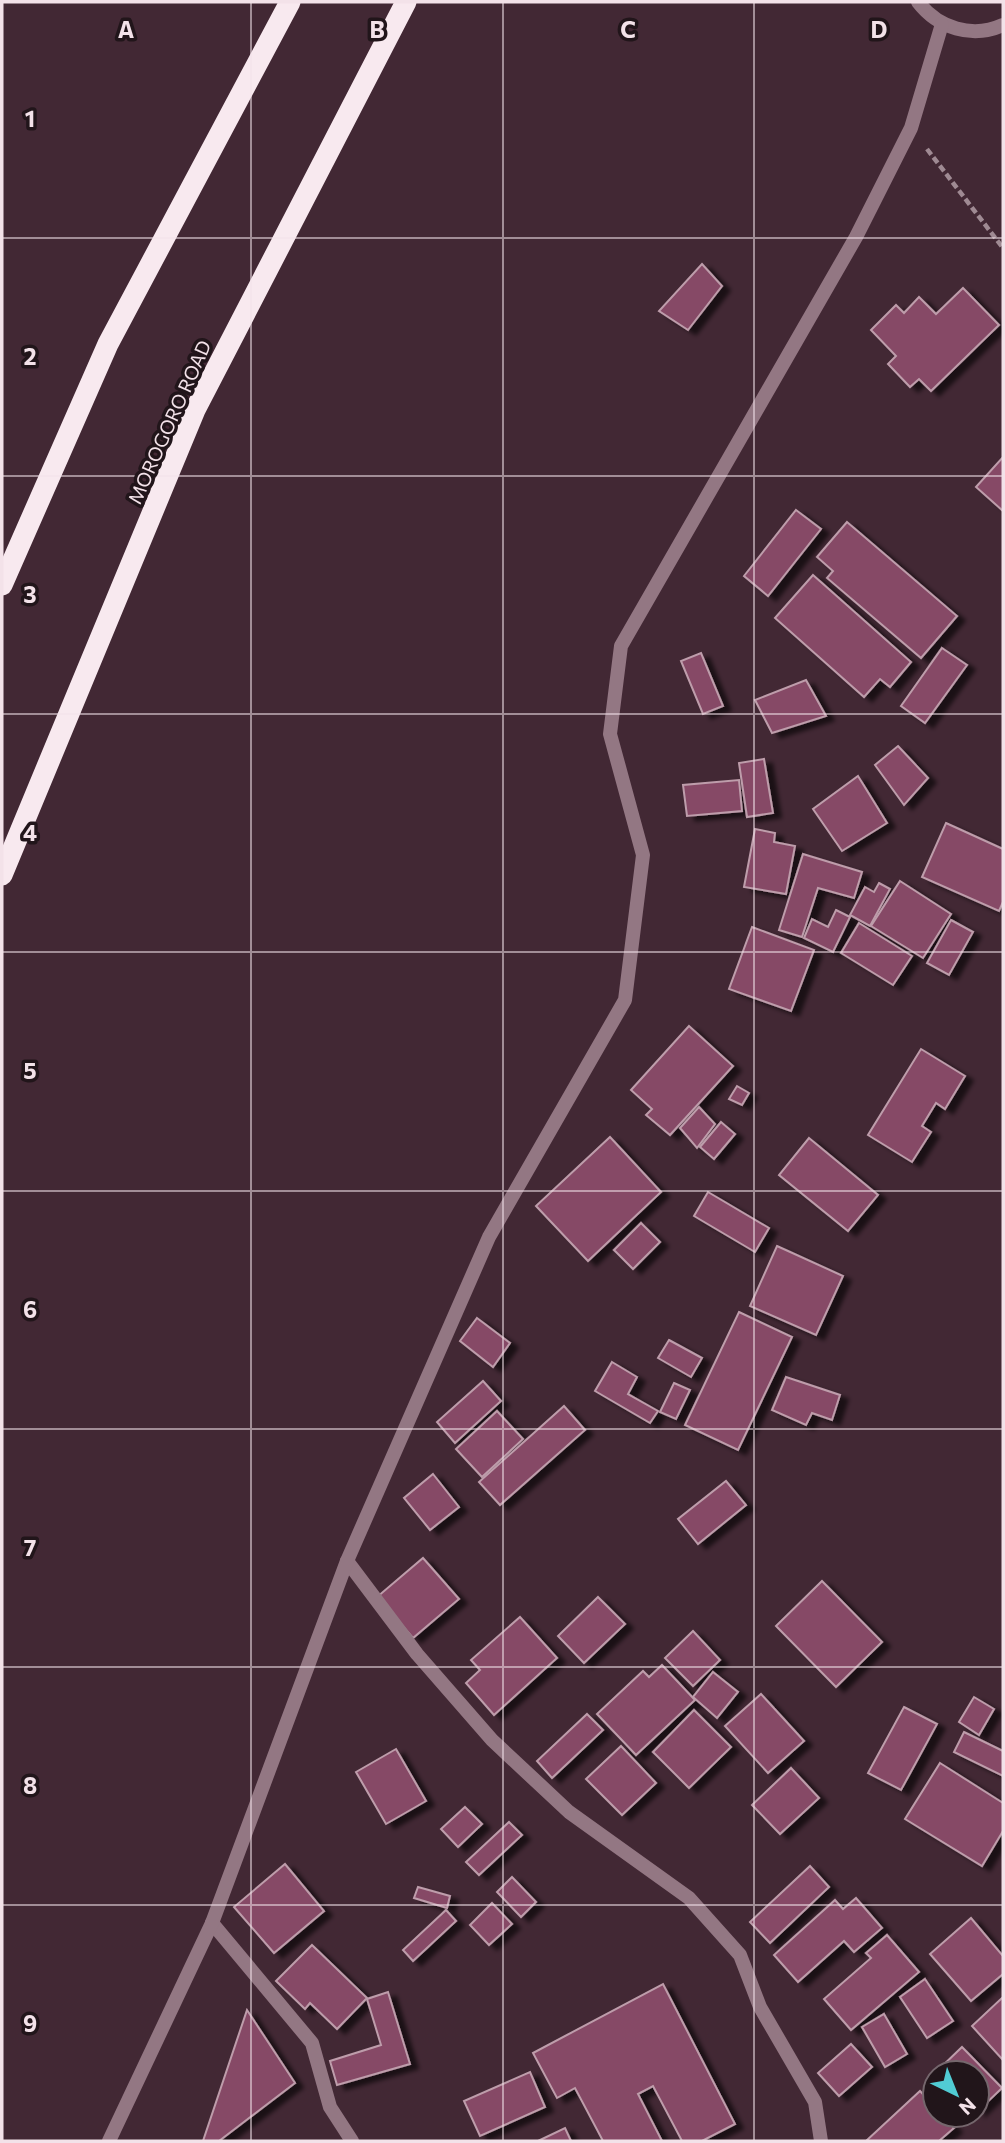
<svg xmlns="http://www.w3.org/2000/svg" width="1005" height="2143" font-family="Commissioner,sans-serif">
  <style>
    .building { fill: #864a66; stroke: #be9dab; stroke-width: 2; filter: url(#shadow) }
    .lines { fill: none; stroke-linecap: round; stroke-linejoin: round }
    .path { stroke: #9f8a93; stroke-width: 4.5; stroke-dasharray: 7 3.5; stroke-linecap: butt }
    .street { stroke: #937783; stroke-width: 14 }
    .highway { stroke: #f8e9ef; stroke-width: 21 }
    .grid { fill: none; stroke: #f3e2e9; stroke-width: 2; stroke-opacity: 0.55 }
    .labels { text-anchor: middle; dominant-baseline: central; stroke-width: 7; stroke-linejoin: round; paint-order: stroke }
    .street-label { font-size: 19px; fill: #f3e2e9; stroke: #21151a }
    .grid-label { font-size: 23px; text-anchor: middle; font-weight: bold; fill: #f3e2e9; stroke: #21151a; stroke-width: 7; stroke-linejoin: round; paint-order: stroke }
  </style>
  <defs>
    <filter id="shadow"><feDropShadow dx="8" dy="4.5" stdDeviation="2" flood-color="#0009"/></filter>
  </defs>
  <rect width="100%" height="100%" fill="#422834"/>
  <!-- building -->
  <g class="building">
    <polygon points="702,264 722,286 688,330 659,311"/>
    <polygon points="963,288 999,325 931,391 919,379 910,387 888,364 896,356 871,330 896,305 904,313 919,297 936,314"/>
    <polygon points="1003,457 1003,511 976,487"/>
    <polygon points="796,510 821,529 768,596 744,576"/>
    <polygon points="847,522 957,616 921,658 827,578 833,571 817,557"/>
    <polygon points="813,575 911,662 890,687 880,679 864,697 775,618"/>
    <polygon points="942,648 967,665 925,723 901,706"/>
    <polygon points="701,653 723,706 703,714 681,661"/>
    <polygon points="806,680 826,716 772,733 755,700"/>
    <polygon points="898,746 928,778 904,805 875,765"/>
    <polygon points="764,759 773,813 747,817 739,763"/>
    <polygon points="858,776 887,823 842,851 813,809"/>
    <polygon points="739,780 742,811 687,816 683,785"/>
    <polygon points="946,823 1003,849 1003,902 999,911 922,877"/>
    <polygon points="755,829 775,833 774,842 795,846 786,894 744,887"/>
    <polygon points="803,854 862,872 854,898 818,888 802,937 779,930"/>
    <polygon points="900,881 951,914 923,958 871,926"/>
    <polygon points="879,883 890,889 870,926 850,915 865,887 874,892"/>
    <polygon points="836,910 850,917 833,952 804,938 812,919 828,927"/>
    <polygon points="951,920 973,932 949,975 927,963"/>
    <polygon points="859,923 912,956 893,985 841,953"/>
    <polygon points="752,927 814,950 791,1011 729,989"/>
    <polygon points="689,1026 733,1066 670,1135 646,1115 652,1109 631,1090"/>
    <polygon points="921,1049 965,1076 945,1109 936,1103 922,1126 931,1132 912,1162 868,1135"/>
    <polygon points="737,1086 749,1093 742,1105 729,1099"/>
    <polygon points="699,1107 715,1124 697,1148 680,1128"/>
    <polygon points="721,1122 735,1134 714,1159 700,1147"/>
    <polygon points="610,1137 661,1192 588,1261 536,1206"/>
    <polygon points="809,1138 878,1195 848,1231 779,1175"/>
    <polygon points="708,1192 769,1228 755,1252 694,1216"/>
    <polygon points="641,1223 660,1242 633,1269 614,1250"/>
    <polygon points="777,1246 843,1276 816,1335 750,1306"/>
    <polygon points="739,1312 792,1337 738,1450 685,1425"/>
    <polygon points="477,1318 510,1343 493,1367 460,1341"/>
    <polygon points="669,1340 702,1358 691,1377 658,1358"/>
    <polygon points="612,1362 637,1377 628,1394 658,1411 650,1423 595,1391"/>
    <polygon points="786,1377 840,1395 832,1420 812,1413 806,1425 772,1410"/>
    <polygon points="483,1381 501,1401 455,1443 437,1422"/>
    <polygon points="674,1383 690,1390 676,1419 660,1412"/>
    <polygon points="564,1406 585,1430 500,1505 479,1482"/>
    <polygon points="497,1411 523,1439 482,1477 456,1449"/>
    <polygon points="433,1474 459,1507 430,1530 404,1498"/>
    <polygon points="726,1481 746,1505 698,1544 678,1519"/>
    <polygon points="423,1558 459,1599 413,1638 377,1597"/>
    <polygon points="822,1581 882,1642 836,1687 776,1626"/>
    <polygon points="598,1597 625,1624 584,1663 558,1636"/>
    <polygon points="520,1617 557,1658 494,1715 466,1683 480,1670 471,1660"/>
    <polygon points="693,1631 720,1660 693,1686 665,1658"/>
    <polygon points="662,1665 695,1700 636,1755 597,1714 643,1671 649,1677"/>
    <polygon points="713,1672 738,1692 717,1718 693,1697"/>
    <polygon points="761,1694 804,1741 768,1773 725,1726"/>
    <polygon points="974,1697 994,1709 979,1735 959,1722"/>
    <polygon points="904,1707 937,1724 901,1790 868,1773"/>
    <polygon points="694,1710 731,1747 689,1788 653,1752"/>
    <polygon points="587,1714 603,1730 552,1778 537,1761"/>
    <polygon points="964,1732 1003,1751 1003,1776 954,1752"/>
    <polygon points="621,1746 656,1783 622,1815 586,1779"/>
    <polygon points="396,1749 426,1801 386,1824 356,1772"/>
    <polygon points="940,1763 1003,1803 1003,1831 982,1866 905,1819"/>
    <polygon points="791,1768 819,1798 780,1834 752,1805"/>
    <polygon points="465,1807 482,1824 458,1847 441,1829"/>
    <polygon points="509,1822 522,1835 479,1875 466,1862"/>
    <polygon points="285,1864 324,1911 274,1953 234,1907"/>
    <polygon points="810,1866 829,1887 770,1943 750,1922"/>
    <polygon points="512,1877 536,1902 521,1917 497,1892"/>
    <polygon points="418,1887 450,1896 447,1908 414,1898"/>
    <polygon points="856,1898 882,1928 854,1952 844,1941 798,1982 774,1955 835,1900 843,1909"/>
    <polygon points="492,1903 512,1924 489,1945 470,1925"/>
    <polygon points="446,1910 456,1921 413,1961 403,1950"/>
    <polygon points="971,1918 1003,1956 1003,1974 971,2001 930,1954"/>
    <polygon points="887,1935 919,1972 851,2030 824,1999 871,1958 866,1953"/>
    <polygon points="312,1945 367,1998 337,2029 310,2003 305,2009 276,1981"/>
    <polygon points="925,1979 953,2021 927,2038 900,1997"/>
    <polygon points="663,1984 735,2124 702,2141 682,2141 653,2086 638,2094 662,2141 603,2141 575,2088 557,2098 533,2053"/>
    <polygon points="388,1992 410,2064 337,2085 330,2061 381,2045 367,1999"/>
    <polygon points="1003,1997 1003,2057 1002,2059 972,2026"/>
    <polygon points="247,2010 295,2083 219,2141 203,2141"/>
    <polygon points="884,2014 907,2054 885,2067 862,2027"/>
    <polygon points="851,2044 872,2067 839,2096 818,2073"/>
    <polygon points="962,2047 1002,2088 977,2112 977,2073 935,2073"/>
    <polygon points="530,2072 545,2107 480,2136 464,2101"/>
    <polygon points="920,2091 935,2107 935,2115 942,2115 954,2128 939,2141 866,2141"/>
    <polygon points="565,2128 571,2141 538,2141"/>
  </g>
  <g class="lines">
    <!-- path -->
    <polyline class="path" points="927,149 1003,248"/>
    <!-- street -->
    <g class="street">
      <path d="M 918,2 C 938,28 972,39 1003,25"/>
      <polyline points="347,1561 417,1654 492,1740 569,1812 689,1898 740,1955 760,2007 815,2102 821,2141"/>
      <polyline points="212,1923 312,2043 330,2107 352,2141"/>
      <polyline points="109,2141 212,1923 347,1561 489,1237 625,1000 643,855 610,734 621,646 856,237 911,128 942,24"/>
    </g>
    <!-- highway -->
    <g class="highway">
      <polyline points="2,585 108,344 290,2"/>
      <polyline points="2,875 195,410 406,2"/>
    </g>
  </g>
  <!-- grid -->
  <path class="grid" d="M 251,2 L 251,2141M 503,2 L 503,2141M 754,2 L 754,2141M 2,238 L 1003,238M 2,476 L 1003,476M 2,714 L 1003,714M 2,952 L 1003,952M 2,1191 L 1003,1191M 2,1429 L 1003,1429M 2,1667 L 1003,1667M 2,1905 L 1003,1905"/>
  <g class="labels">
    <!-- street labels -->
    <g class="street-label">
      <text transform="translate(169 422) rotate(-66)">MOROGORO ROAD</text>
    </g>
  </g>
  <g class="grid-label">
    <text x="126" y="38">A</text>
    <text x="377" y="38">B</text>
    <text x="628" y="38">C</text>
    <text x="879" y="38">D</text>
    <text x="30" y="127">1</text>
    <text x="30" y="365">2</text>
    <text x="30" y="603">3</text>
    <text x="30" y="841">4</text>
    <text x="30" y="1079">5</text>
    <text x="30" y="1318">6</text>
    <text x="30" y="1556">7</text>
    <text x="30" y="1794">8</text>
    <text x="30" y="2032">9</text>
  </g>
  <!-- border -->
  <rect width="1005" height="2143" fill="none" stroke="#f3e2e9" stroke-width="7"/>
  <!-- north arrow -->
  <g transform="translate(956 2094) rotate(137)"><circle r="33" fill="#21151a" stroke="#75676d" stroke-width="2"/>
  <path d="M0-5L12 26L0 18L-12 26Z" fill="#51ccd4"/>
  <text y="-10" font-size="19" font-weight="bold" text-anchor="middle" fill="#f3e2e9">N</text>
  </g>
</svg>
